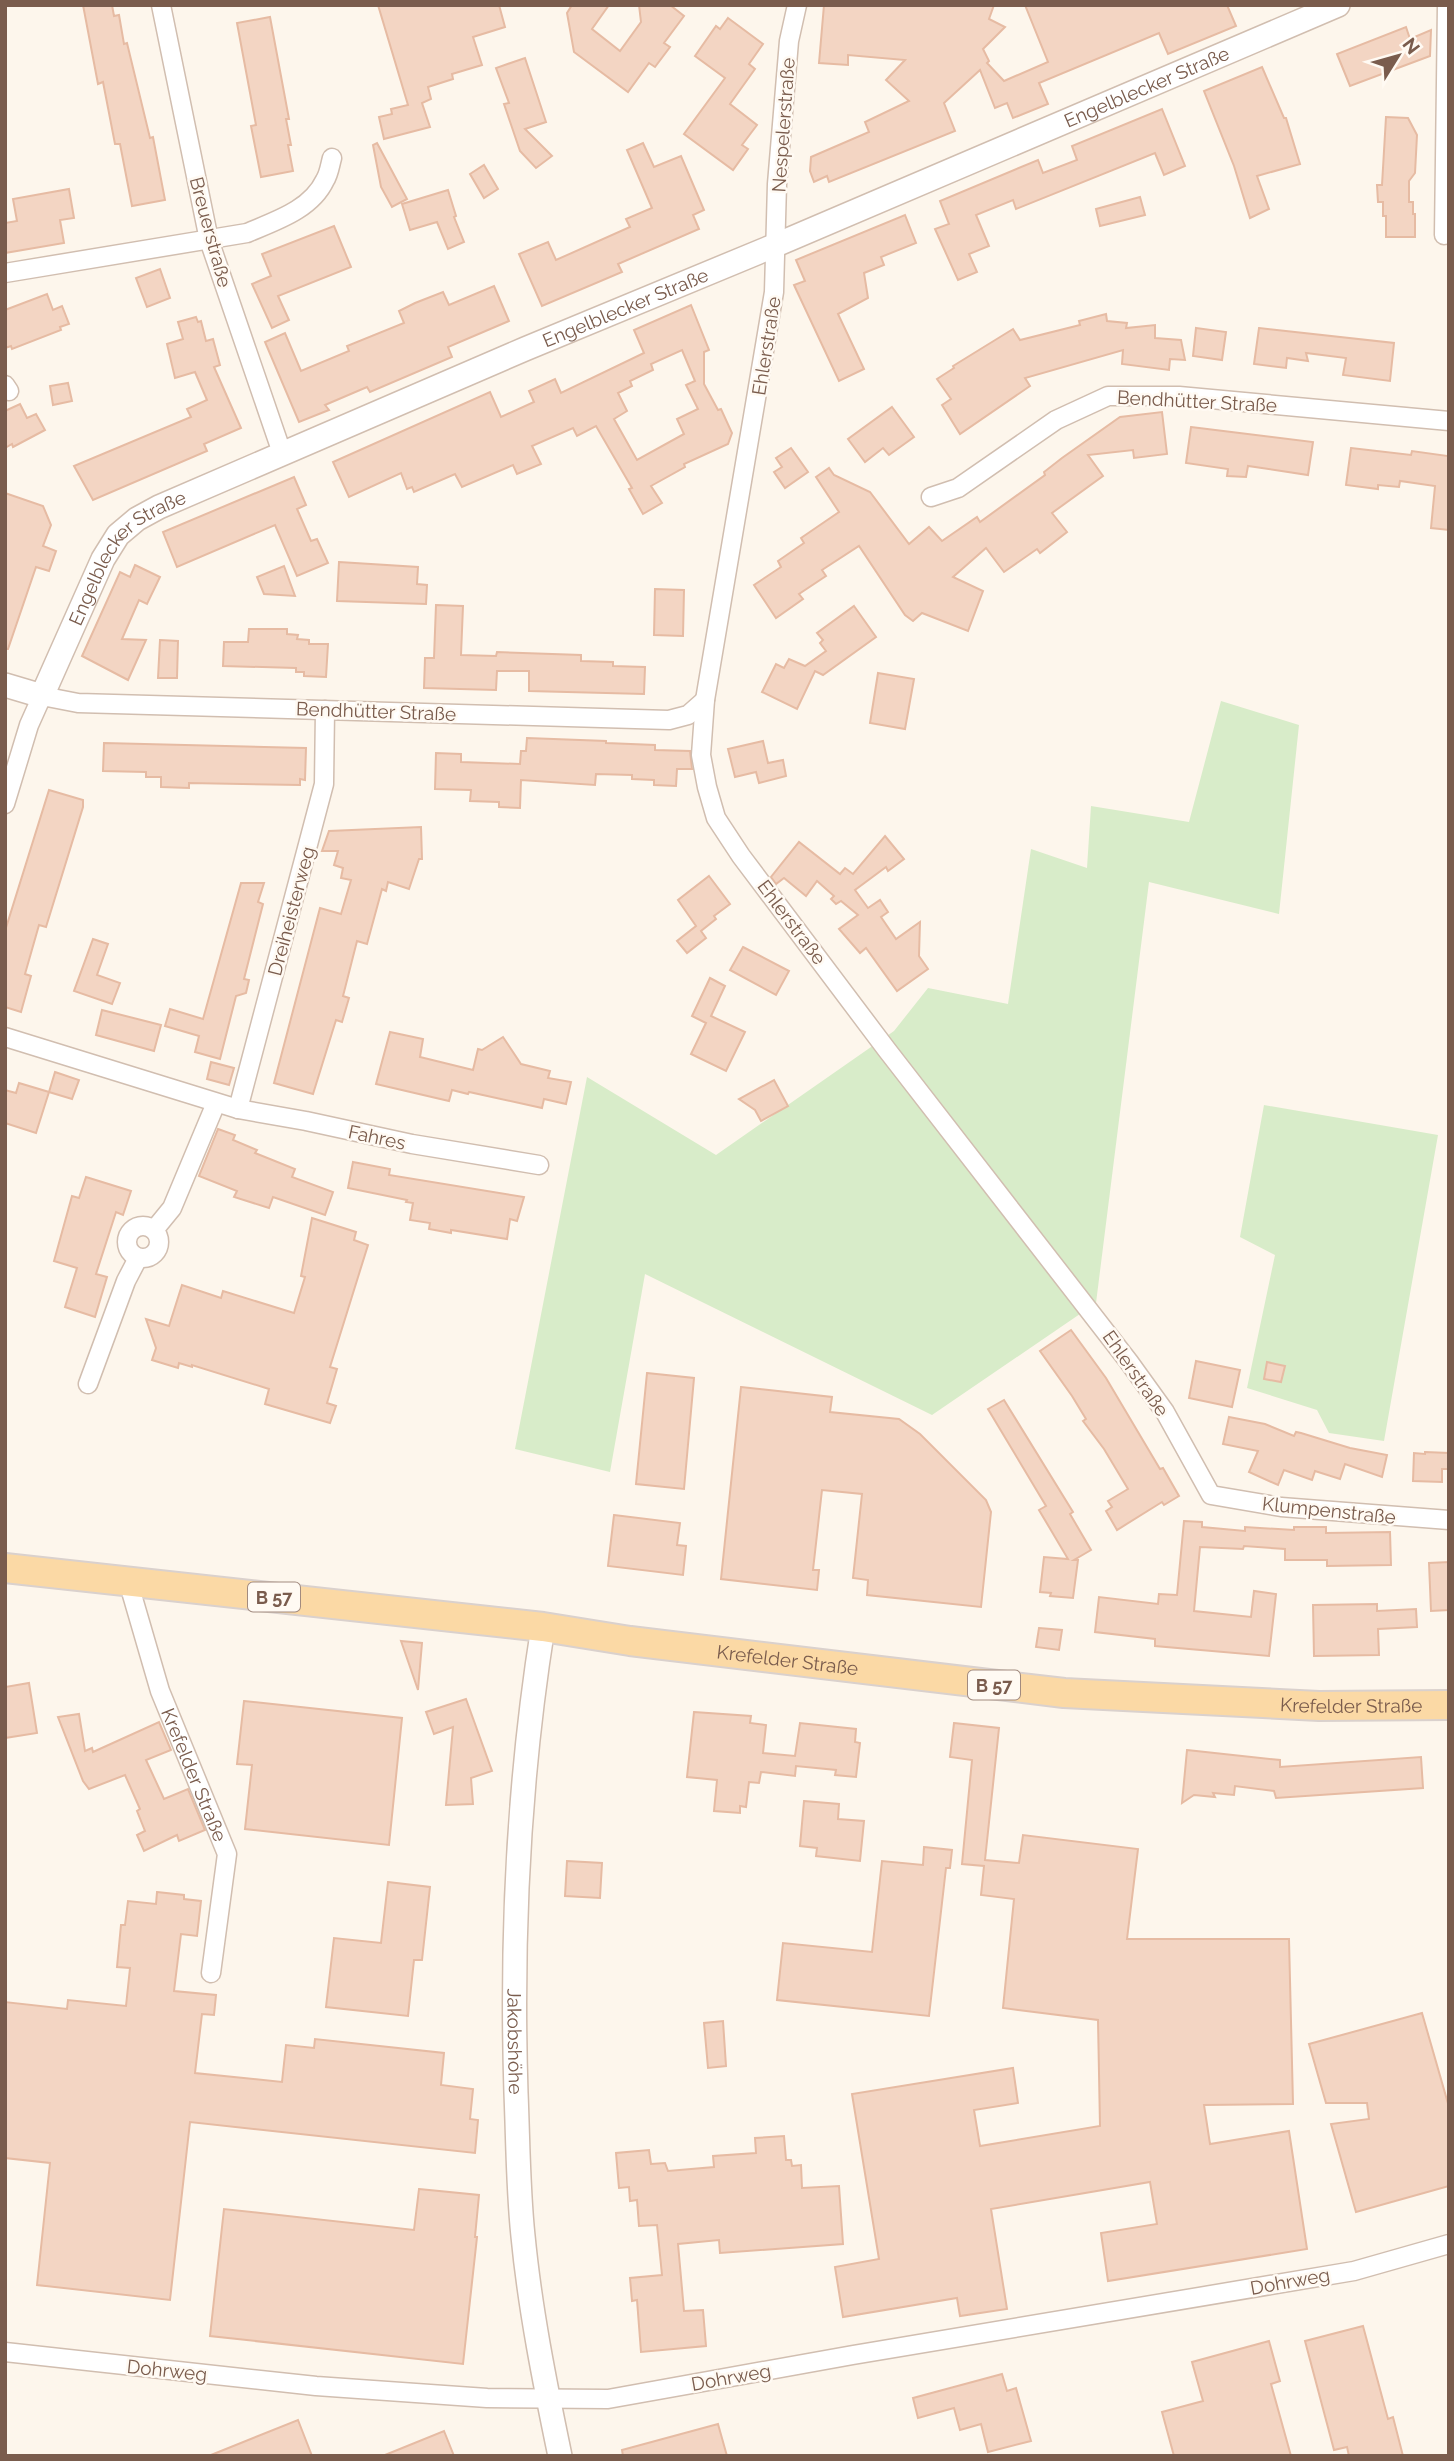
<svg xmlns="http://www.w3.org/2000/svg" width="1454" height="2461" font-family="Raleway,sans-serif">
  <style>
    .green { fill: #d8ecc9 }
    .building { fill: #f3d5c3; stroke: #e6bba3; stroke-width: 2; fill-rule: evenodd }
    .lines { fill: none; stroke-linecap: round; stroke-linejoin: round }
    .minor-casing { stroke: #d1beb0; stroke-width: 21 }
    .tertiary-casing { stroke: #d1beb0; stroke-width: 26 }
    .primary-casing { stroke: #dad1cd; stroke-width: 32 }
    .minor { stroke: #fff; stroke-width: 18 }
    .tertiary { stroke: #fff; stroke-width: 23 }
    .primary { stroke: #fbd9a5; stroke-width: 28 }
    .labels { text-anchor: middle; dominant-baseline: central; stroke-width: 5; stroke-linejoin: round; paint-order: stroke }
    .shield { fill: #fffaf3; stroke: #a28b7f; stroke-width: 2 }
    .shield-label { font-size: 18px; font-weight: bold; fill: #7a5c4d }
    .street-label { font-size: 19px; fill: #7a5c4d; stroke: #fffaf3 }
  </style>
  <rect width="100%" height="100%" fill="#fdf6ec"/>
  <!-- green -->
  <g class="green">
    <polygon points="1221,701 1299,725 1279,914 1149,882 1096,1303 932,1415 645,1274 610,1472 515,1449 587,1077 716,1155 894,1031 928,988 1008,1004 1031,849 1087,868 1091,806 1189,822"/>
    <polygon points="1264,1105 1438,1135 1384,1441 1329,1433 1317,1410 1247,1388 1275,1255 1240,1237"/>
  </g>
  <!-- building -->
  <g class="building">
    <polygon points="83,5 112,5 114,16 119,15 124,44 127,43 150,138 153,137 165,200 132,206 120,144 115,144 103,82 98,84"/>
    <polygon points="378,5 499,5 505,27 473,37 482,65 452,74 453,79 428,87 431,99 422,103 430,127 384,139 379,117 392,114 391,109 408,105"/>
    <polygon points="572,5 609,5 592,29 620,51 641,22 639,5 670,5 684,16 664,43 670,47 655,67 649,63 628,92 574,52 567,13"/>
    <polygon points="824,5 994,5 989,19 1005,27 983,49 989,61 987,63 1004,81 1048,62 1025,5 1227,5 1236,26 1168,54 1159,33 1039,83 1048,104 1013,118 1007,103 995,108 980,70 944,103 955,131 829,182 827,176 814,182 810,171 811,157 869,132 865,122 909,101 886,80 905,60 848,55 848,65 819,63"/>
    <polygon points="270,17 289,119 286,119 291,145 288,145 293,171 261,177 251,126 256,125 237,23"/>
    <polygon points="728,18 763,44 749,64 755,69 730,104 757,125 742,145 748,149 733,170 684,134 725,78 695,56 716,26 720,29"/>
    <polygon points="1406,27 1410,39 1431,30 1430,56 1350,86 1337,54"/>
    <polygon points="525,58 546,122 525,129 552,156 536,168 520,151 504,104 509,103 496,68"/>
    <polygon points="1262,67 1284,118 1286,118 1300,164 1257,176 1269,209 1250,218 1234,166 1204,91"/>
    <polygon points="1162,109 1185,166 1164,175 1155,153 1016,209 1013,200 976,215 989,246 969,254 977,272 958,280 935,229 949,224 940,201 1038,160 1043,173 1077,160 1072,146"/>
    <polygon points="1386,117 1408,118 1417,135 1415,173 1409,181 1409,202 1413,202 1413,214 1415,214 1415,237 1386,237 1386,216 1383,216 1383,202 1378,202 1377,185 1382,185"/>
    <polygon points="377,143 407,199 392,207 381,187 373,145"/>
    <polygon points="643,143 654,167 681,156 704,210 693,215 699,229 618,264 622,272 542,306 519,254 548,242 556,260 630,227 626,219 652,208 627,150"/>
    <polygon points="484,165 498,189 484,198 470,174"/>
    <polygon points="69,189 74,218 60,220 64,243 5,253 5,223 17,221 13,199"/>
    <polygon points="448,190 456,216 454,217 464,242 448,249 437,222 410,230 402,204"/>
    <polygon points="1140,197 1145,215 1100,226 1096,209"/>
    <polygon points="905,215 916,243 881,257 884,265 864,273 868,298 838,314 864,369 839,381 794,285 805,281 796,260"/>
    <polygon points="334,226 351,267 278,296 289,320 272,328 252,284 271,276 262,254"/>
    <polygon points="160,269 170,298 147,307 136,278"/>
    <polygon points="494,286 509,321 448,347 452,357 370,392 367,387 325,405 329,410 299,422 265,342 285,333 301,371 349,351 347,346 404,323 399,311 415,303 443,292 449,305"/>
    <polygon points="47,294 53,310 62,306 69,324 60,327 61,330 12,349 11,346 5,348 5,310"/>
    <path d="M 691,305 L 709,350 L 704,352 L 704,384 L 718,410 L 721,409 L 732,433 L 728,444 L 684,464 L 685,467 L 651,486 L 662,503 L 643,514 L 629,489 L 632,488 L 596,426 L 577,436 L 573,428 L 532,446 L 541,464 L 517,474 L 513,465 L 462,487 L 455,474 L 414,492 L 412,487 L 407,489 L 401,473 L 349,497 L 333,462 L 490,392 L 501,417 L 534,402 L 529,391 L 555,379 L 561,393 L 644,353 L 634,330 ZM 682,350 L 695,381 L 686,385 L 698,409 L 677,419 L 684,434 L 637,460 L 614,419 L 627,411 L 618,393 L 632,386 L 630,381 L 653,370 L 651,364 Z"/>
    <polygon points="1106,314 1107,321 1127,323 1126,328 1155,325 1155,338 1181,340 1185,360 1170,359 1169,370 1122,364 1123,350 1025,378 1030,386 960,434 942,405 951,399 937,379 954,368 953,366 1013,329 1020,340 1080,325 1079,321"/>
    <polygon points="196,317 198,322 201,321 206,341 213,339 220,365 214,367 241,428 204,444 207,451 93,500 74,466 191,417 187,409 207,400 195,372 175,378 167,344 183,339 178,322"/>
    <polygon points="1196,328 1226,332 1222,360 1193,356"/>
    <polygon points="1259,328 1394,343 1390,381 1343,375 1346,358 1306,353 1308,361 1287,358 1286,368 1254,364"/>
    <polygon points="68,383 72,401 53,405 50,386"/>
    <polygon points="20,404 27,418 36,414 45,430 13,447 12,444 5,448 5,411"/>
    <polygon points="892,407 914,437 889,455 883,448 865,462 848,439"/>
    <polygon points="1162,412 1167,454 1134,458 1133,450 1088,455 1103,476 1052,513 1067,532 1040,553 1037,549 1004,572 986,548 953,577 983,591 968,631 922,613 913,621 905,615 859,546 822,570 826,576 799,594 803,599 776,618 754,585 781,567 778,561 804,543 801,538 839,512 816,477 829,468 834,475 870,492 909,544 929,527 942,541 977,517 980,522 1045,475 1044,472 1062,458 1120,417"/>
    <polygon points="1191,427 1313,442 1308,475 1248,466 1246,477 1227,476 1228,469 1186,463"/>
    <polygon points="791,448 808,472 785,488 774,472 782,467 776,458"/>
    <polygon points="1351,448 1411,455 1412,451 1448,456 1449,530 1431,528 1435,486 1400,481 1399,487 1378,485 1378,489 1346,485"/>
    <polygon points="294,477 306,505 297,509 311,541 317,539 328,563 297,576 275,525 177,567 163,532"/>
    <polygon points="5,493 43,506 51,525 43,546 56,551 49,571 36,567 8,649 5,649"/>
    <polygon points="339,562 418,567 417,584 427,585 426,604 337,601"/>
    <polygon points="135,565 160,577 147,604 139,600 122,639 146,640 128,680 82,656 120,572 130,577"/>
    <polygon points="284,566 295,596 264,594 257,577"/>
    <polygon points="655,589 684,590 683,636 654,635"/>
    <polygon points="436,605 463,606 461,655 496,656 497,652 581,655 581,661 613,662 613,666 645,667 644,694 529,691 529,671 497,671 496,690 424,688 425,658 434,658"/>
    <polygon points="854,606 876,637 823,675 815,671 797,709 762,692 776,664 784,668 789,659 805,666 826,651 820,643 823,640 817,633"/>
    <polygon points="249,629 287,629 287,634 298,635 297,639 309,640 309,644 328,644 326,677 304,676 304,672 296,672 296,668 223,666 224,642 248,642"/>
    <polygon points="160,640 178,641 177,678 158,678"/>
    <polygon points="878,673 914,679 905,729 870,723"/>
    <polygon points="527,738 606,741 606,743 655,745 655,750 690,751 692,769 677,769 676,786 654,785 654,780 632,779 632,775 596,774 595,785 521,780 520,808 499,807 499,802 470,801 471,790 435,789 436,753 461,754 461,762 520,764 521,751 526,751"/>
    <polygon points="763,741 768,763 783,760 786,776 759,783 756,772 735,777 728,749"/>
    <polygon points="104,743 306,748 305,780 300,779 300,785 189,783 189,788 161,787 161,777 146,777 146,772 103,771"/>
    <polygon points="49,790 83,800 83,807 46,927 39,925 25,974 31,976 21,1012 5,1007 5,931"/>
    <polygon points="421,827 422,859 419,859 409,889 388,882 386,891 382,889 367,944 357,941 343,996 349,998 342,1022 336,1020 313,1094 274,1083 320,908 341,914 351,880 341,878 343,868 334,865 338,851 322,851 329,831"/>
    <polygon points="885,836 904,859 888,871 886,867 855,890 868,908 880,900 888,912 881,917 896,939 920,922 919,956 928,969 897,991 866,948 860,953 839,929 858,915 841,901 836,904 831,899 834,896 817,881 806,896 784,878 776,884 771,877 799,842 840,874 845,868 853,874"/>
    <polygon points="709,876 730,904 714,916 716,919 701,931 706,938 687,953 677,941 696,926 678,900"/>
    <polygon points="241,883 264,883 258,902 263,904 244,979 249,980 246,993 236,996 220,1059 195,1052 199,1036 165,1026 170,1009 203,1019"/>
    <polygon points="93,939 108,944 97,975 120,983 112,1004 74,991"/>
    <polygon points="743,947 789,971 776,995 730,970"/>
    <polygon points="710,978 725,986 711,1016 745,1032 726,1071 691,1054 706,1023 692,1016"/>
    <polygon points="102,1010 161,1025 154,1051 96,1035"/>
    <polygon points="390,1032 423,1039 420,1057 473,1070 478,1049 482,1050 503,1037 521,1064 550,1071 548,1078 571,1082 566,1104 544,1099 542,1108 469,1092 468,1094 452,1090 449,1101 376,1084"/>
    <polygon points="211,1062 234,1068 229,1085 207,1079"/>
    <polygon points="55,1072 79,1080 72,1099 49,1092"/>
    <polygon points="774,1080 788,1106 761,1121 755,1110 739,1099"/>
    <polygon points="19,1083 49,1092 36,1133 5,1123 5,1090 16,1093"/>
    <polygon points="218,1129 235,1135 233,1140 257,1150 255,1153 295,1169 292,1177 333,1192 325,1215 273,1197 269,1208 234,1197 237,1191 199,1176"/>
    <polygon points="353,1162 390,1169 389,1175 524,1197 517,1221 510,1219 507,1239 451,1230 451,1233 429,1229 430,1223 410,1220 413,1203 406,1202 407,1200 348,1188"/>
    <polygon points="86,1177 131,1191 123,1215 116,1212 96,1274 107,1277 95,1317 65,1307 77,1268 54,1261 72,1196 79,1198"/>
    <polygon points="312,1218 356,1232 354,1240 368,1245 330,1367 337,1369 327,1403 336,1406 330,1423 265,1404 269,1389 192,1365 192,1367 179,1363 178,1368 152,1360 156,1348 146,1319 169,1326 182,1285 221,1298 223,1291 294,1313 305,1277 301,1276"/>
    <polygon points="1071,1330 1106,1378 1160,1469 1163,1468 1179,1496 1164,1505 1162,1502 1117,1530 1106,1511 1112,1507 1108,1501 1128,1489 1104,1449 1083,1421 1086,1419 1072,1396 1040,1351"/>
    <polygon points="1196,1361 1240,1370 1232,1407 1189,1398"/>
    <polygon points="1267,1362 1285,1366 1281,1382 1264,1379"/>
    <polygon points="647,1373 694,1378 684,1489 636,1484"/>
    <polygon points="741,1387 832,1397 830,1412 899,1419 920,1434 986,1500 991,1512 981,1607 867,1595 868,1580 853,1578 862,1494 822,1490 813,1570 819,1570 817,1590 721,1579"/>
    <polygon points="1004,1400 1073,1512 1070,1514 1091,1550 1074,1560 1078,1560 1073,1598 1050,1596 1051,1593 1040,1592 1044,1557 1068,1559 1039,1510 1046,1506 988,1409"/>
    <polygon points="1229,1417 1265,1424 1294,1436 1296,1432 1301,1433 1350,1448 1387,1455 1382,1477 1345,1464 1340,1479 1315,1471 1312,1480 1284,1470 1278,1485 1249,1472 1258,1451 1223,1444"/>
    <polygon points="1425,1452 1449,1453 1449,1469 1442,1469 1442,1482 1413,1481 1414,1453 1425,1454"/>
    <polygon points="614,1515 680,1523 677,1545 686,1546 683,1575 608,1566"/>
    <polygon points="1184,1521 1202,1522 1202,1527 1245,1531 1245,1527 1294,1530 1294,1527 1326,1527 1326,1533 1390,1532 1391,1565 1327,1566 1327,1560 1285,1560 1285,1549 1244,1546 1243,1549 1200,1547 1194,1611 1251,1617 1254,1591 1276,1594 1269,1656 1155,1646 1155,1639 1095,1632 1099,1597 1158,1604 1159,1594 1177,1595"/>
    <polygon points="1449,1562 1449,1610 1431,1611 1429,1563"/>
    <polygon points="1377,1604 1377,1611 1416,1609 1417,1627 1378,1629 1379,1655 1314,1656 1313,1605"/>
    <polygon points="1039,1628 1062,1630 1059,1650 1036,1647"/>
    <polygon points="401,1641 422,1643 418,1690"/>
    <polygon points="29,1683 37,1733 5,1738 5,1687"/>
    <polygon points="466,1699 492,1771 471,1778 473,1804 446,1805 453,1727 434,1734 426,1712"/>
    <polygon points="244,1701 402,1718 389,1845 245,1829 252,1765 237,1764"/>
    <polygon points="694,1712 751,1716 750,1723 766,1725 763,1753 795,1756 800,1723 856,1729 855,1742 860,1743 856,1777 835,1775 836,1770 796,1766 795,1776 761,1772 759,1783 749,1782 746,1807 740,1806 740,1813 714,1811 717,1780 687,1777"/>
    <polygon points="79,1714 85,1751 92,1748 93,1752 159,1722 171,1750 146,1760 164,1799 188,1789 205,1830 179,1841 177,1835 144,1851 137,1835 145,1831 137,1811 140,1809 125,1775 89,1789 83,1781 58,1717"/>
    <polygon points="954,1723 999,1728 985,1860 1019,1863 1023,1835 1138,1849 1127,1939 1289,1939 1293,2104 1204,2105 1210,2144 1289,2131 1307,2249 1108,2281 1101,2233 1157,2224 1150,2182 991,2209 1007,2309 960,2316 957,2298 843,2317 835,2267 879,2259 852,2094 1013,2068 1018,2103 974,2110 980,2146 1100,2126 1098,2020 1003,2008 1014,1899 981,1895 984,1866 962,1864 972,1760 950,1757"/>
    <polygon points="1187,1750 1280,1760 1280,1767 1421,1757 1423,1788 1276,1798 1274,1791 1235,1786 1234,1795 1213,1793 1215,1797 1194,1795 1182,1803"/>
    <polygon points="804,1801 839,1804 838,1819 864,1821 860,1861 816,1856 817,1848 800,1846"/>
    <polygon points="924,1847 952,1850 950,1868 946,1868 929,2016 777,2000 783,1943 872,1952 882,1861 923,1865"/>
    <polygon points="567,1861 602,1863 600,1898 565,1896"/>
    <polygon points="388,1882 430,1887 422,1960 414,1960 408,2016 326,2007 334,1938 381,1943"/>
    <polygon points="157,1892 184,1895 184,1899 201,1901 197,1936 181,1934 174,1991 216,1995 214,2015 202,2014 195,2073 282,2082 286,2045 314,2048 315,2039 444,2053 441,2085 473,2089 470,2119 478,2120 475,2153 190,2122 170,2300 37,2285 50,2163 5,2158 5,2002 67,2009 68,2000 126,2006 130,1968 117,1967 121,1925 125,1925 128,1901 156,1904"/>
    <polygon points="1422,2013 1449,2107 1449,2186 1356,2212 1331,2124 1369,2119 1367,2103 1326,2103 1309,2044"/>
    <polygon points="723,2021 726,2066 708,2068 704,2023"/>
    <polygon points="784,2136 786,2160 791,2160 792,2166 801,2165 802,2188 839,2186 843,2244 720,2253 719,2240 678,2244 684,2311 703,2310 706,2346 641,2352 637,2300 632,2301 630,2278 662,2275 657,2225 639,2226 637,2200 630,2201 629,2187 619,2188 616,2153 649,2150 651,2164 665,2163 668,2171 714,2167 713,2156 756,2153 755,2138"/>
    <polygon points="419,2189 479,2195 475,2237 477,2237 463,2364 210,2336 224,2209 414,2230"/>
    <polygon points="1363,2326 1388,2419 1393,2417 1403,2456 1349,2456 1347,2447 1334,2450 1305,2341"/>
    <polygon points="1269,2341 1280,2381 1271,2384 1291,2456 1174,2456 1162,2412 1203,2401 1192,2362"/>
    <polygon points="1002,2374 1007,2391 1016,2388 1031,2441 988,2452 981,2424 960,2430 954,2408 918,2418 913,2398"/>
    <polygon points="298,2420 312,2456 211,2456 211,2455"/>
    <polygon points="718,2424 727,2456 623,2456 622,2450"/>
    <polygon points="444,2431 454,2456 385,2456 385,2455"/>
  </g>
  <g class="lines">
    <defs>
      <g id="minor">
        <polyline points="161,5 209,240 282,453"/>
        <polyline points="797,5 789,41 777,184 774,292 705,700 701,755 707,787 716,818 741,856 887,1050 1129,1362 1165,1412 1211,1495 1281,1507 1449,1520"/>
        <polyline points="1444,235 1447,5"/>
        <path d="M 5,273 L 247,233 C 275,221 311,210 325,180 C 329,174 330,165 332,158"/>
        <polyline points="5,385 9,391"/>
        <polyline points="931,497 958,488 1056,420 1108,396 1179,396 1449,421"/>
        <polyline points="5,804 29,725 42,696 78,703 669,720 688,715 705,700"/>
        <polyline points="5,1037 238,1109 306,1121 412,1144 539,1165"/>
        <polyline points="238,1109 324,784 325,710"/>
        <circle cx="143" cy="1242" r="16"/>
        <polyline points="154,1230 172,1208 216,1103"/>
        <polyline points="88,1384 126,1281 138,1258"/>
        <path id="s1" d="M 128,1581 L 160,1691 L 227,1854 L 211,1973"/>
        <polyline points="5,2352 316,2386 487,2398 608,2399 853,2355 1354,2271 1449,2244"/>
      </g>
      <g id="tertiary">
        <path id="s2" d="M 5,685 L 42,696 L 103,559 L 118,535 L 137,519 L 159,507 L 525,349 L 776,245 L 1338,5"/>
        <path id="s3" d="M 543,1627 C 518,1783 511,1936 516,2093 C 518,2141 518,2189 523,2236 C 530,2309 545,2384 560,2456"/>
      </g>
      <g id="primary">
        <path id="s4" d="M 5,1568 L 543,1627 L 630,1641 L 1064,1693 L 1319,1706 L 1449,1705"/>
      </g>
    </defs>
    <!-- minor casing -->
    <use href="#minor" class="minor-casing"/>
    <!-- tertiary casing -->
    <use href="#tertiary" class="tertiary-casing"/>
    <!-- primary casing -->
    <use href="#primary" class="primary-casing"/>
    <!-- minor -->
    <use href="#minor" class="minor"/>
    <!-- tertiary -->
    <use href="#tertiary" class="tertiary"/>
    <!-- primary -->
    <use href="#primary" class="primary"/>
  </g>
  <g class="labels">
    <!-- shield labels -->
    <g class="shield">
      <rect x="248" y="1582.5" width="52" height="29" rx="5"/>
      <rect x="968" y="1670.5" width="52" height="29" rx="5"/>
    </g>
    <g class="shield-label">
      <text x="274" y="1597">B 57</text>
      <text x="994" y="1685">B 57</text>
    </g>
    <!-- street labels -->
    <g class="street-label">
      <text stroke="none"><textPath href="#s2" startOffset="1340">Engelblecker Straße</textPath></text>
      <text transform="translate(783 125) rotate(-86)">Nespelerstraße</text>
      <text transform="translate(211 232) rotate(75)">Breuerstraße</text>
      <text stroke="none"><textPath href="#s2" startOffset="774">Engelblecker Straße</textPath></text>
      <text transform="translate(766 346) rotate(-81)">Ehlerstraße</text>
      <text transform="translate(1197 401) rotate(3)">Bendhütter Straße</text>
      <text stroke="none"><textPath href="#s2" startOffset="206">Engelblecker Straße</textPath></text>
      <text transform="translate(376 711) rotate(2)">Bendhütter Straße</text>
      <text transform="translate(291 911) rotate(-75)">Dreiheisterweg</text>
      <text transform="translate(792 922) rotate(53)">Ehlerstraße</text>
      <text transform="translate(377 1137) rotate(12)">Fahres</text>
      <text transform="translate(1136 1373) rotate(55)">Ehlerstraße</text>
      <text transform="translate(1329 1510) rotate(6)">Klumpenstraße</text>
      <text stroke="none"><textPath href="#s4" startOffset="788">Krefelder Straße</textPath></text>
      <text stroke="none"><textPath href="#s4" startOffset="1354">Krefelder Straße</textPath></text>
      <text stroke="none"><textPath href="#s1" startOffset="205">Krefelder Straße</textPath></text>
      <text stroke="none"><textPath href="#s3" startOffset="416">Jakobshöhe</textPath></text>
      <text transform="translate(1290 2281) rotate(-10)">Dohrweg</text>
      <text transform="translate(167 2370) rotate(6)">Dohrweg</text>
      <text transform="translate(731 2377) rotate(-10)">Dohrweg</text>
    </g>
  </g>
  <!-- border -->
  <rect width="1454" height="2461" fill="none" stroke="#7a5c4d" stroke-width="14"/>
  <!-- north arrow -->
  <g transform="translate(1398 56) rotate(53)" stroke="#fffaf3" stroke-width="5" paint-order="stroke">
  <path d="M0-5L12 26L0 18L-12 26Z" fill="#7a5c4d"/>
  <text y="-10" font-size="19" font-weight="bold" text-anchor="middle" fill="#7a5c4d">N</text>
  </g>
</svg>
